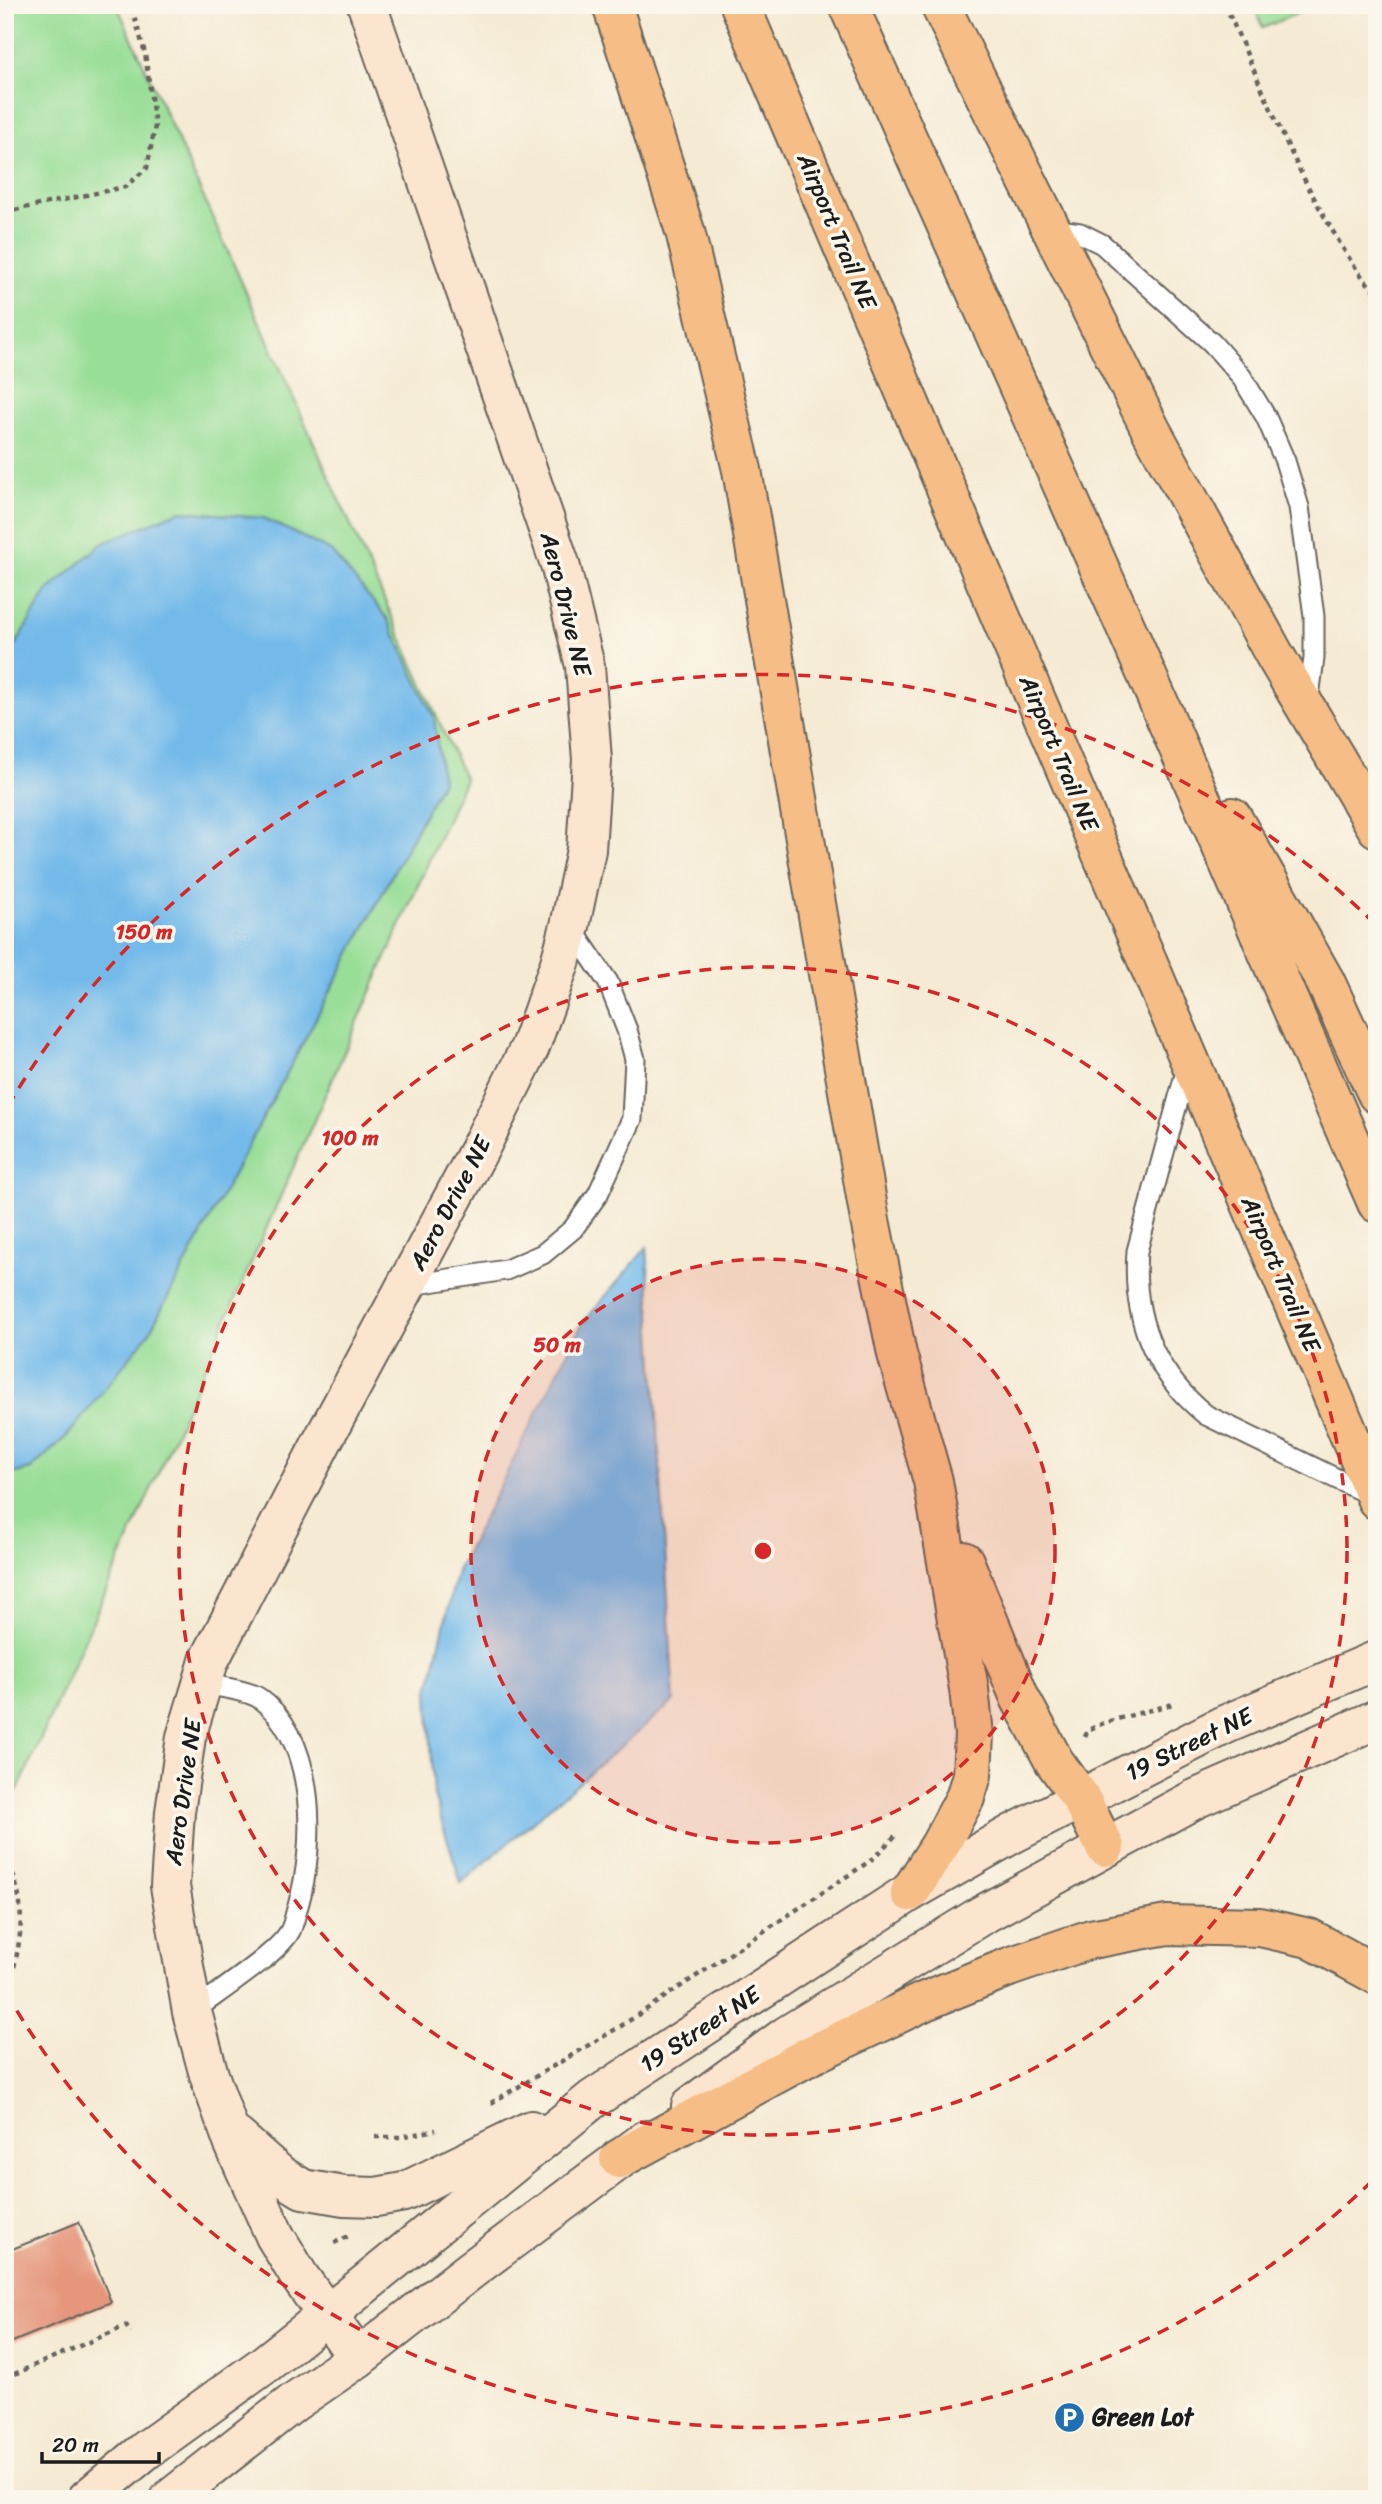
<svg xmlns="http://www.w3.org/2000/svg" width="1382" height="2504" font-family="Sriracha,sans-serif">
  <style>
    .green { fill: #99de97; stroke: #5a7d5a; stroke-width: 2 }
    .water { fill: #73baea; stroke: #486b83; stroke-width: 2 }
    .building { fill: #e5967c }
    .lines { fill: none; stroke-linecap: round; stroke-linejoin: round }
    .lane-casing { stroke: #68645c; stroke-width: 23 }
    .secondary-casing { stroke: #68645c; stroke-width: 42 }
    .highway-casing { stroke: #68645c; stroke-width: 42 }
    .path { stroke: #68645c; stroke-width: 4.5; stroke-dasharray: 5 5; stroke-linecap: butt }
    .lane { stroke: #fff; stroke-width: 19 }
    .secondary { stroke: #fbe5cf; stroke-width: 38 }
    .highway { stroke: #f6be86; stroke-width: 38 }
    .ring { fill: none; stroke: #d62828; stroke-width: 3.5; stroke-dasharray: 12 9 }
    .labels { text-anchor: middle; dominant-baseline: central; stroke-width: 7; stroke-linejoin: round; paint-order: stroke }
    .street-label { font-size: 24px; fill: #1c1c1c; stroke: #fbf7ec }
    .poi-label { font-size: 24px; font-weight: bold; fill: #1c1c1c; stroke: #fbf7ec; text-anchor: start }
    .centre { fill: #d62828; stroke: #fbf7ec; stroke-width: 3.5 }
    .ring-label { font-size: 21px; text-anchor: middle; font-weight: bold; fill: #d62828; stroke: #fbf7ec; stroke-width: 7; stroke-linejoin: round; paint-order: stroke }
  </style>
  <rect width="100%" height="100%" fill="#fbf7ec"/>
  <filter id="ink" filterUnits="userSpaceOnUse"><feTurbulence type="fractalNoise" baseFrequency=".0143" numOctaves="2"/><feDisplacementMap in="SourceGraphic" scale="14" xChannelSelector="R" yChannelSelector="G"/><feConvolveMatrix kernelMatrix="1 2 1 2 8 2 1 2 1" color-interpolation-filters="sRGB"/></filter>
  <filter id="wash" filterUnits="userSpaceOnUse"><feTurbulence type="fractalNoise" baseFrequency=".00686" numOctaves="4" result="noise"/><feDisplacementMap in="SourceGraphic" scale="28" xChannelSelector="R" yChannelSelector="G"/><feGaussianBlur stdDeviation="1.57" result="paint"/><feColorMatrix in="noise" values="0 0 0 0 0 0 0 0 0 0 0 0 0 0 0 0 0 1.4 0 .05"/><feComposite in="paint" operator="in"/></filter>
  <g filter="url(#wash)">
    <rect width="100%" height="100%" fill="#f5ead3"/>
    <!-- green -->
    <g class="green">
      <polygon points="5,5 117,5 465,779 18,1790 5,1778"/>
      <polygon points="1253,5 1317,5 1263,28"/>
    </g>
    <!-- water -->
    <g class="water">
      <polygon points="180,511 264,518 331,551 387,618 434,717 442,781 149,1333 69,1434 31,1469 5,1476 5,663 47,591 103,543"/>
      <polygon points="647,1247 674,1701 461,1883 434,1796 428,1693 457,1571 582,1324"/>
    </g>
    <g id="blocks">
      <!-- building -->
      <polygon class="building" points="79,2222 111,2302 5,2345 5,2252"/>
    </g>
  </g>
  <g filter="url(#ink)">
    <use href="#blocks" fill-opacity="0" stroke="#68645c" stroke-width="2"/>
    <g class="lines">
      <defs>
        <g id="lane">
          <polyline points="1052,229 1080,233 1102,244 1212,343 1241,376 1266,417 1285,461 1299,507 1314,616 1314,658 1308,705"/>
          <path d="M 1188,1064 L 1137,1251 C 1132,1318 1154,1373 1206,1415 L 1372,1496"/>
          <polyline points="405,1286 506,1270 543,1254 573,1229 598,1194 632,1119 635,1059 627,1030 608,982 570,926"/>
          <path d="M 192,2012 C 214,1995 279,1953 290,1931 C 294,1924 295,1914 298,1906 C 316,1844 317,1740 259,1698 C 248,1690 216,1687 202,1683"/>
        </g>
        <g id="secondary">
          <polyline points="691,2106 786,2036 982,1915 1195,1799 1377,1719"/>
          <polyline points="237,2137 280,2175 303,2189 344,2196 376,2197 404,2192 531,2130"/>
          <polyline points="358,2358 299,2276 275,2236 233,2142 209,2075 192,2012 170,1886 175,1812 186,1737 209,1661 323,1440 480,1148 530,1047 560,963 570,926 586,850 592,760 585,666 560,564 367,5"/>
          <polyline points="87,2499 146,2450 264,2365 327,2315 593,2099 910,1892 1012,1834 1224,1725 1377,1660"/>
          <polyline points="170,2499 294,2402 358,2358 471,2270 646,2140"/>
        </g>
        <g id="highway">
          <polyline points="612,5 685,231 742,470 870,1220 897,1354 933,1481 969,1689 974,1734 972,1775 965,1798 940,1845 910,1892"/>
          <polyline points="740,5 1377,1500"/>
          <polyline points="848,5 1128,632 1377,1203"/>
          <polyline points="940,5 1151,430 1274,654 1377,828"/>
          <polyline points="1232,817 1325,981 1377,1094"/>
          <polyline points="964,1561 1020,1698 1054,1761 1080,1797 1105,1847"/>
          <polyline points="619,2159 809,2056 925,2001 1009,1967 1091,1939 1167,1925 1260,1927 1309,1938 1377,1975"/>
        </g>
      </defs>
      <!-- lane casing -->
      <use href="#lane" class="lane-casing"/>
      <!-- secondary casing -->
      <use href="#secondary" class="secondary-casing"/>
      <!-- highway casing -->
      <use href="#highway" class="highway-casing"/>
      <!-- path -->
      <g class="path">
        <path d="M 1225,5 C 1259,80 1289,157 1331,228 C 1344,250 1358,275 1377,293"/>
        <polyline points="5,212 125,187 147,168 155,126 145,53 131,5"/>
        <polyline points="1085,1737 1088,1730 1106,1722 1173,1704"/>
        <path d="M 5,1855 C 32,1911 19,1947 5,2004"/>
        <polyline points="491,2103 621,2026 870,1861 897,1834"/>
        <polyline points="375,2137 400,2137 436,2130"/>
        <polyline points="334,2243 349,2236"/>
        <polyline points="5,2378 126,2326 131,2333"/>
      </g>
      <!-- lane -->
      <use href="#lane" class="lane"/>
      <!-- secondary -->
      <use href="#secondary" class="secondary"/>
      <!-- highway -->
      <use href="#highway" class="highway"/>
    </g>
  </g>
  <!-- distance rings -->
  <circle cx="763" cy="1551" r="292" fill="#d62828" fill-opacity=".12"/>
  <g class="ring">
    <circle cx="763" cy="1551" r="292"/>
    <circle cx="763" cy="1551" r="584"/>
    <path d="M1372 2181A876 876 0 0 1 8 1996M8 1106A876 876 0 0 1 1372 921"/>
  </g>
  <!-- icons -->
  <defs>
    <symbol id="parking-disc" viewBox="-11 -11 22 22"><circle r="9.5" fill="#1f6fb2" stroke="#fbf7ec"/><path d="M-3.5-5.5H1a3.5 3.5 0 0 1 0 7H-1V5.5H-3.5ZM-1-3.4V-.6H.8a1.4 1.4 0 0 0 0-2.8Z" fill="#fff"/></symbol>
  </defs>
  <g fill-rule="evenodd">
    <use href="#parking-disc" x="1052" y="2400" width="35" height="35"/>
  </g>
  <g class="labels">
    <!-- street labels -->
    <g class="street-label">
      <text transform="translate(837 231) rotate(67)">Airport Trail NE</text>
      <text transform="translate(566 604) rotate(76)">Aero Drive NE</text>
      <text transform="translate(1059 753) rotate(67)">Airport Trail NE</text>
      <text transform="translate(450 1203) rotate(-62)">Aero Drive NE</text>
      <text transform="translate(1281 1274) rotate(67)">Airport Trail NE</text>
      <text transform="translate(1189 1744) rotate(-26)">19 Street NE</text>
      <text transform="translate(183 1792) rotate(-82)">Aero Drive NE</text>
      <text transform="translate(700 2029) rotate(-33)">19 Street NE</text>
    </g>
    <!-- poi labels -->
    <g class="poi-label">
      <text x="1092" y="2417">Green Lot</text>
    </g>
  </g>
  <circle cx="763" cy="1551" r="10" class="centre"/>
  <g class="ring-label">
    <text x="144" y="939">150 m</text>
    <text x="350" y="1145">100 m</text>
    <text x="557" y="1352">50 m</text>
  </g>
  <!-- margin -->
  <rect width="1382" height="2504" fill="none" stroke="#fbf7ec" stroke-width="28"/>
  <!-- scale -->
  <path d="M42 2452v10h117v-10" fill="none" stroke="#1c1c1c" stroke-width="3.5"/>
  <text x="52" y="2452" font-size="21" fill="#1c1c1c" stroke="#fbf7ec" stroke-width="5" paint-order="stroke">20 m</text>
</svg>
